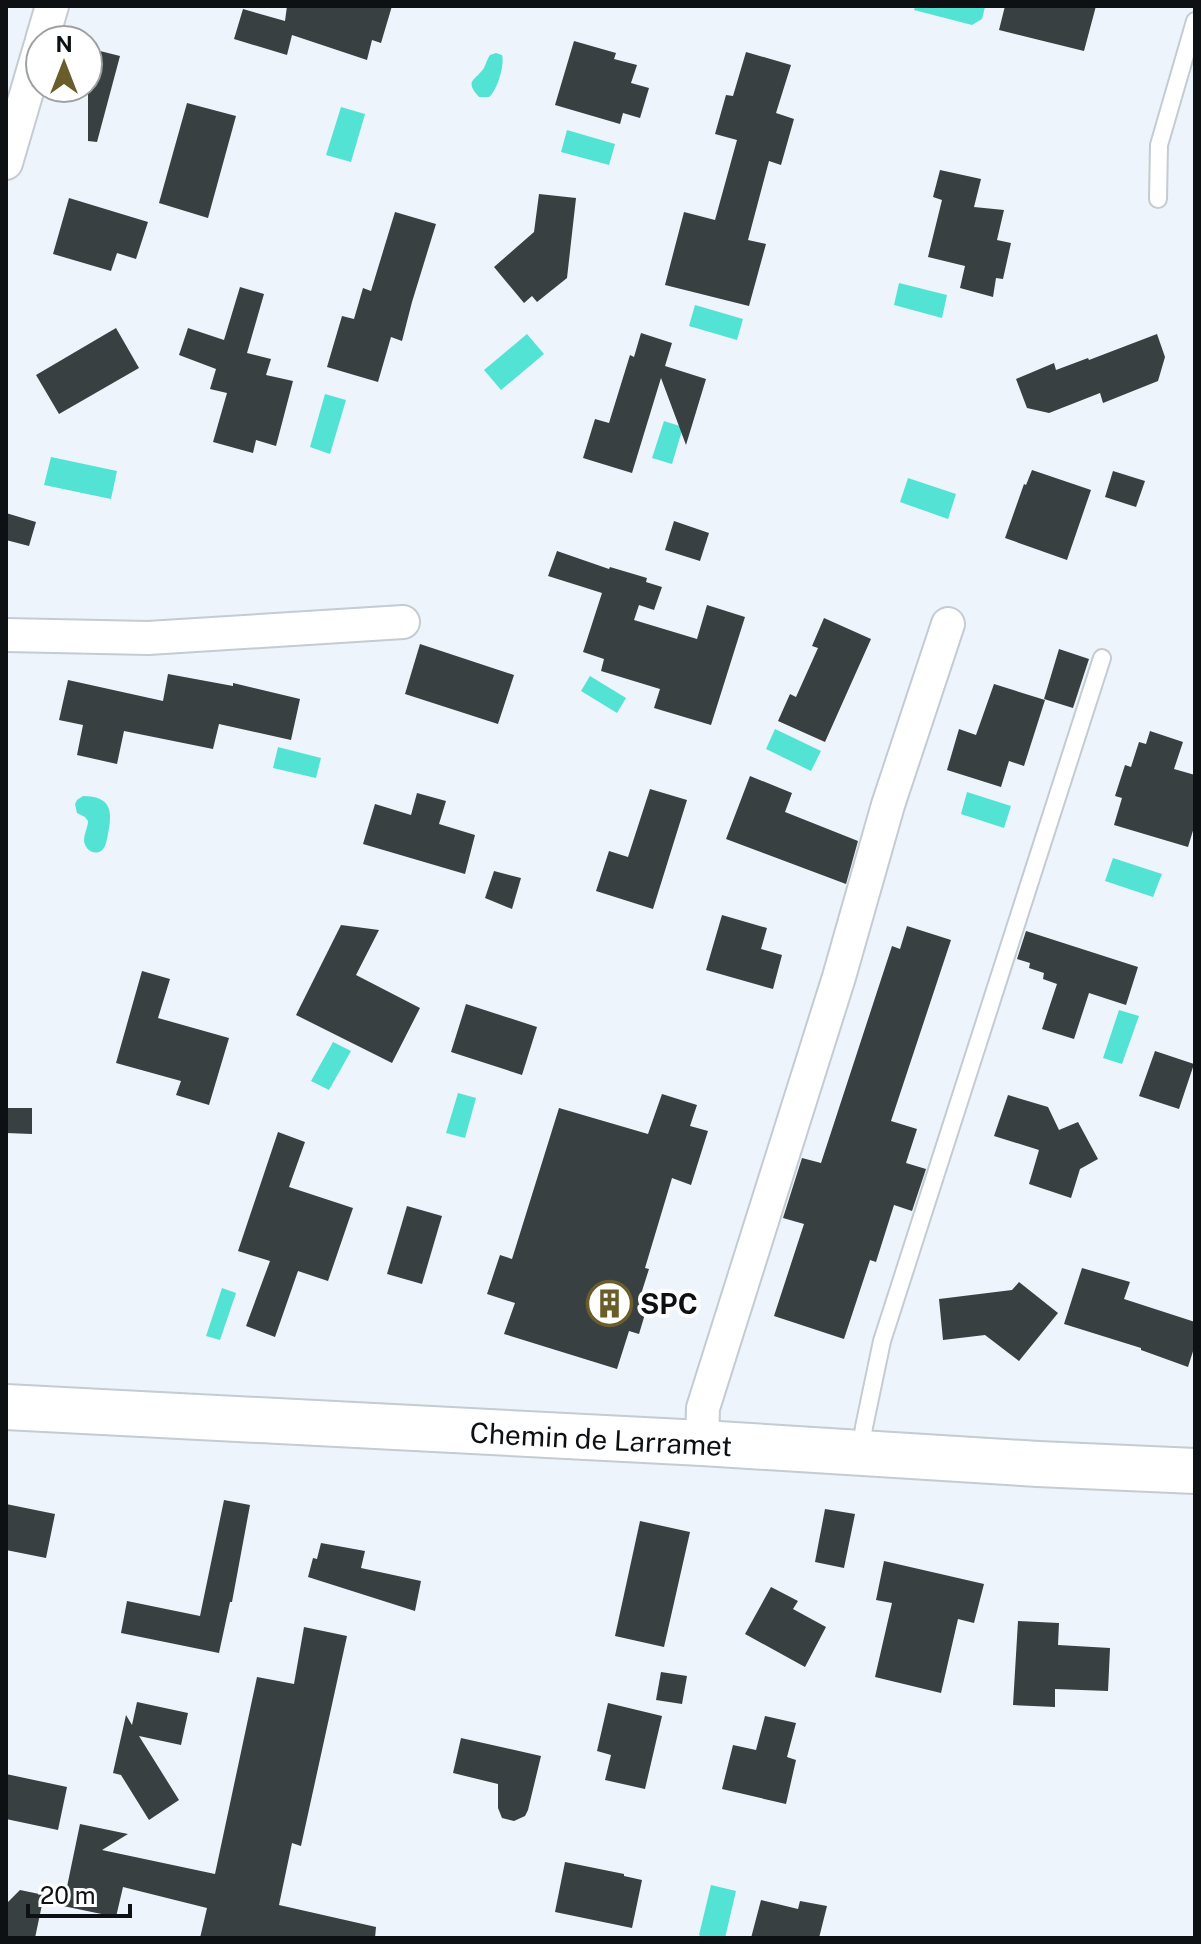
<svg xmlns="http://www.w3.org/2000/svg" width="1201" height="1944" font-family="'Public Sans',sans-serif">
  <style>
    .water { fill: #53e3d5 }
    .building { fill: #384042 }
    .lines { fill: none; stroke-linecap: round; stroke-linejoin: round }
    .service-casing { stroke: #c4cbd2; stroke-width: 20 }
    .minor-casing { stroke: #c4cbd2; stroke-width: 36 }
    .secondary-casing { stroke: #c4cbd2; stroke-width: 48 }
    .service { stroke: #fff; stroke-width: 16 }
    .minor { stroke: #fff; stroke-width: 32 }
    .secondary { stroke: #fff; stroke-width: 44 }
    .labels { text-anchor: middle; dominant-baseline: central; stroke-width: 8; stroke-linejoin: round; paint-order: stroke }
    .poi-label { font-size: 28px; font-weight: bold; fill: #0e1113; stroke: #fff; text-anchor: start }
    .street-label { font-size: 28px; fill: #0e1113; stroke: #fff }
  </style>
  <rect width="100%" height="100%" fill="#edf4fb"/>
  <!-- water -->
  <g class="water">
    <polygon points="915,6 984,6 985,7 982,19 972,25 914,10"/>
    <path d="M 496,53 L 502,55 C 505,65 497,91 489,97 L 479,97 C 464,80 475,81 484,68 C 486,64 487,59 490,55 Z"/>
    <polygon points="341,107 365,114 351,162 326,155"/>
    <polygon points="567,130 615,144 609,165 561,152"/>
    <polygon points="899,283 947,295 942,318 894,305"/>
    <polygon points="695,305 743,319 737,340 689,326"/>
    <polygon points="527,334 544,354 501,390 484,370"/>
    <polygon points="325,394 346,400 330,454 310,447"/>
    <polygon points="664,421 683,427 672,464 652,458"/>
    <polygon points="51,457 117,471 111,499 44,485"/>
    <polygon points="908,478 956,494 948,519 900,502"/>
    <polygon points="590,676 626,698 617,713 581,691"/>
    <polygon points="775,729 821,751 811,771 766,749"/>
    <polygon points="278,747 321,758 316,778 273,768"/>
    <polygon points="967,792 1011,806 1004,828 961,814"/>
    <path d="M 83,796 C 111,796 113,811 108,834 C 107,839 106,848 101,851 C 93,856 84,848 84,840 C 84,834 88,827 88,821 L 85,817 L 77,813 L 75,804 L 77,800 Z"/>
    <polygon points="1113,858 1162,874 1153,897 1105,881"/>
    <polygon points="1119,1010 1139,1016 1122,1064 1103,1058"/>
    <polygon points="333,1042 351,1051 329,1090 311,1081"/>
    <polygon points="458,1093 476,1098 465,1138 446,1133"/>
    <polygon points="222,1288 236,1293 220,1340 206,1336"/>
    <polygon points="711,1885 736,1891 725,1938 703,1938 699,1935"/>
  </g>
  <!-- building -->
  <g class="building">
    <polygon points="287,6 392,6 381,43 372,40 367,60 292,35 287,55 234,39 243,9 285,21"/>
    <polygon points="1005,6 1096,6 1084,51 999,30"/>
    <polygon points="574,41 616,53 614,59 637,65 631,83 649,88 640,118 623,113 620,124 555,105"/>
    <polygon points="88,48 120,56 97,142 88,141"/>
    <polygon points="746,52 791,65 776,113 794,119 781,165 769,161 748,240 766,244 749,306 665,285 684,212 715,220 737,140 715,134 726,95 733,96"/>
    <polygon points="187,103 236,116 208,218 159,203"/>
    <polygon points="940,170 981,179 974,207 1004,210 997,240 1011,243 1003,279 996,278 993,297 960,288 965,266 928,257 942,200 933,197"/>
    <polygon points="539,194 576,198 567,278 537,302 532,296 524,303 494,267 534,232"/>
    <polygon points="69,198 148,222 136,259 117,253 111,271 53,254"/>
    <polygon points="395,212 436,224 412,302 402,341 391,337 378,382 327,367 342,316 354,319 363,288 371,291"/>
    <polygon points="240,287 264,294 247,353 271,359 266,375 293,381 276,446 256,440 253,453 213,442 227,393 210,389 216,369 179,355 188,328 224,340"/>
    <polygon points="116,328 139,368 59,414 36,375"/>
    <polygon points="641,333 672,343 665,366 706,379 686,445 661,378 632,473 583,458 595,419 609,423 630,355 634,357"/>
    <polygon points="1157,334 1165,357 1158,381 1103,403 1100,393 1049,413 1027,408 1016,379 1054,363 1056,370 1088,358 1089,360"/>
    <polygon points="1032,470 1091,490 1067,560 1005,538 1024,484 1026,485"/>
    <polygon points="1113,471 1145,481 1136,507 1105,497"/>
    <polygon points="6,513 36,522 29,546 6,540"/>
    <polygon points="674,521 709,533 700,561 665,550"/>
    <polygon points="557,551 609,569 610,567 647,578 646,582 662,587 654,610 639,605 634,620 697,639 707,605 745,617 711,725 654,708 660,689 601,671 604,659 583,652 602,593 548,576"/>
    <polygon points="824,618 871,639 825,742 778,721 790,694 796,697 818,648 812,646"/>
    <polygon points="420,644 514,675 498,724 405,694"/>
    <polygon points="1059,649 1089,659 1073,708 1044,699"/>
    <polygon points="168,674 233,686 233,683 300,699 291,740 219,724 213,749 124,731 117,764 77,755 83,725 59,720 68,680 163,701"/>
    <polygon points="994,684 1045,700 1024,766 1009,761 1001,787 947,770 959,729 976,735"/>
    <polygon points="1150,731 1183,742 1174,769 1195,775 1195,824 1188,847 1114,825 1122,798 1115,796 1125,765 1131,767 1139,742 1146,744"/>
    <polygon points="750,776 792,793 785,812 858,841 846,884 726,839"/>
    <polygon points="650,789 687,800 653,909 596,891 609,851 628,857"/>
    <polygon points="417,793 446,801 439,824 475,835 465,874 363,844 375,804 411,815"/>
    <polygon points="494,871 521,878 512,909 485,898"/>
    <polygon points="722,915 767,928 761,949 782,955 773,989 706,970"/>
    <polygon points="341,925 379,930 356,975 420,1008 392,1063 296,1015"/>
    <polygon points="907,926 951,940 891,1121 917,1129 906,1163 926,1169 912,1211 894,1205 876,1262 870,1260 844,1339 774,1316 804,1224 783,1218 802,1158 821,1163 892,946 900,949"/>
    <polygon points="1026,931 1138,967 1126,1005 1089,993 1074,1039 1042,1029 1057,984 1043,979 1044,973 1029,968 1030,963 1017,959"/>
    <polygon points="142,971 170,979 158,1018 229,1038 209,1105 176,1095 181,1081 116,1063"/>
    <polygon points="466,1004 537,1027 522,1075 451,1052"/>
    <polygon points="1155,1051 1194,1064 1179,1109 1139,1096"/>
    <polygon points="662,1094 697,1105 690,1126 708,1131 691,1185 672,1178 645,1268 649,1269 642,1291 651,1294 639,1334 629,1331 617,1369 504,1334 515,1303 487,1294 500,1255 512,1259 559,1108 648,1134"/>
    <polygon points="1008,1095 1048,1107 1059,1130 1078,1122 1098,1159 1080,1169 1071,1198 1029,1184 1039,1150 994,1136"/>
    <polygon points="6,1108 32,1108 32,1134 6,1133"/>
    <polygon points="278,1132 305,1142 289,1187 353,1208 328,1281 298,1271 275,1337 246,1326 270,1261 238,1251"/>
    <polygon points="407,1206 442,1216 422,1284 387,1274"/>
    <polygon points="1082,1268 1130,1282 1124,1299 1195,1322 1195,1345 1188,1367 1141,1350 1141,1348 1064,1324"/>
    <polygon points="1019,1282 1058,1313 1019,1361 985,1335 943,1340 939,1299 1012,1290"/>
    <polygon points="224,1500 250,1505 232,1602 230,1602 219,1653 121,1633 127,1601 200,1616"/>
    <polygon points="6,1504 55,1514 46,1558 6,1550"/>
    <polygon points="825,1509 855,1514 844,1568 815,1562"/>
    <polygon points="640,1521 690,1532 664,1647 615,1636"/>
    <polygon points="321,1543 365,1551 361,1568 421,1581 415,1611 308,1577 313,1558 317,1559"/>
    <polygon points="884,1561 984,1584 974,1623 958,1619 941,1693 875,1677 892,1603 876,1600"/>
    <polygon points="771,1587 798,1601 793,1609 826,1627 805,1667 745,1634"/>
    <polygon points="1018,1621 1059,1623 1058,1645 1110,1648 1108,1691 1055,1689 1055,1707 1013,1705"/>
    <polygon points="304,1627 347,1636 301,1846 292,1843 279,1905 376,1927 375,1938 200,1938 207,1908 123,1887 116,1917 63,1906 80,1824 128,1834 102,1850 215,1874 257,1677 294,1684"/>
    <polygon points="661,1672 687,1676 682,1704 656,1700"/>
    <polygon points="137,1702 188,1713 181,1745 139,1736 179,1800 149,1820 121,1775 113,1773 126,1715 132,1725"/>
    <polygon points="608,1703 662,1716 645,1789 605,1780 611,1755 597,1751"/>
    <polygon points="765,1716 796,1723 787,1757 796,1760 786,1804 722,1789 733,1745 756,1750"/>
    <polygon points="461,1738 541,1756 528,1810 525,1816 514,1821 502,1818 498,1808 498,1784 453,1773"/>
    <polygon points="6,1774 67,1787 58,1830 6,1819"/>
    <polygon points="565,1862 624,1874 624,1876 642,1880 632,1928 555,1912"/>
    <polygon points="20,1890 44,1895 35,1938 6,1938 6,1904"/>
    <polygon points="761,1900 798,1909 800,1901 827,1906 819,1938 751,1938"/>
  </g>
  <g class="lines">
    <defs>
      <g id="service">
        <polyline points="1158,199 1159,145 1195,21"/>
        <polyline points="861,1452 864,1427 882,1341 1102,658"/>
      </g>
      <g id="minor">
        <polyline points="42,40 52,6"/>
        <polyline points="6,163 40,47"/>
        <polyline points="6,635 148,638 403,622"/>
        <polyline points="702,1443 703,1408 839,977 888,805 948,624"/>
      </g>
      <polyline id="secondary" points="6,1407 702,1443 1038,1464 1195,1471"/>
    </defs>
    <!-- service casing -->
    <use href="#service" class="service-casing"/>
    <!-- minor casing -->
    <use href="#minor" class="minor-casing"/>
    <!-- secondary casing -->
    <use href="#secondary" class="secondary-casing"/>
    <!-- service -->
    <use href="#service" class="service"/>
    <!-- minor -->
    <use href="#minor" class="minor"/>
    <!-- secondary -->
    <use href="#secondary" class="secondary"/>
  </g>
  <!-- icons -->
  <defs>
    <symbol id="building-ring" viewBox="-11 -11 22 22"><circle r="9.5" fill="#fff" stroke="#695d2a" stroke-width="1.5"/><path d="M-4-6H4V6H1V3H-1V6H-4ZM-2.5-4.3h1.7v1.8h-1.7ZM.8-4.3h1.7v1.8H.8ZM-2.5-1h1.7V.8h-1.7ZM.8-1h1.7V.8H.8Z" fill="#695d2a"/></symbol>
  </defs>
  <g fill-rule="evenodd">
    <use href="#building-ring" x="584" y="1278" width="51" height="51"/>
  </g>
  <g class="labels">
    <!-- poi labels -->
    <g class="poi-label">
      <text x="640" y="1303">SPC</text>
    </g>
    <!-- street labels -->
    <g class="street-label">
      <text transform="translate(601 1439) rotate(3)">Chemin de Larramet</text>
    </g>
  </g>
  <!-- border -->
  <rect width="1201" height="1944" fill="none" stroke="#0e1113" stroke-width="16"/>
  <!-- north arrow -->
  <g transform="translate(64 64)"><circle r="38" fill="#ffffff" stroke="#9fa0a1" stroke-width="2"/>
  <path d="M0-6L14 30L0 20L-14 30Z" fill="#695d2a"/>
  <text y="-12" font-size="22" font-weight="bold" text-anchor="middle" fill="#0e1113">N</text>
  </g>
  <!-- scale -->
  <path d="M28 1904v12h102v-12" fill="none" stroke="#0e1113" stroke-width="4"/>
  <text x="40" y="1904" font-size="24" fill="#0e1113" stroke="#ffffff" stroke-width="6" paint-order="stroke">20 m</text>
</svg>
